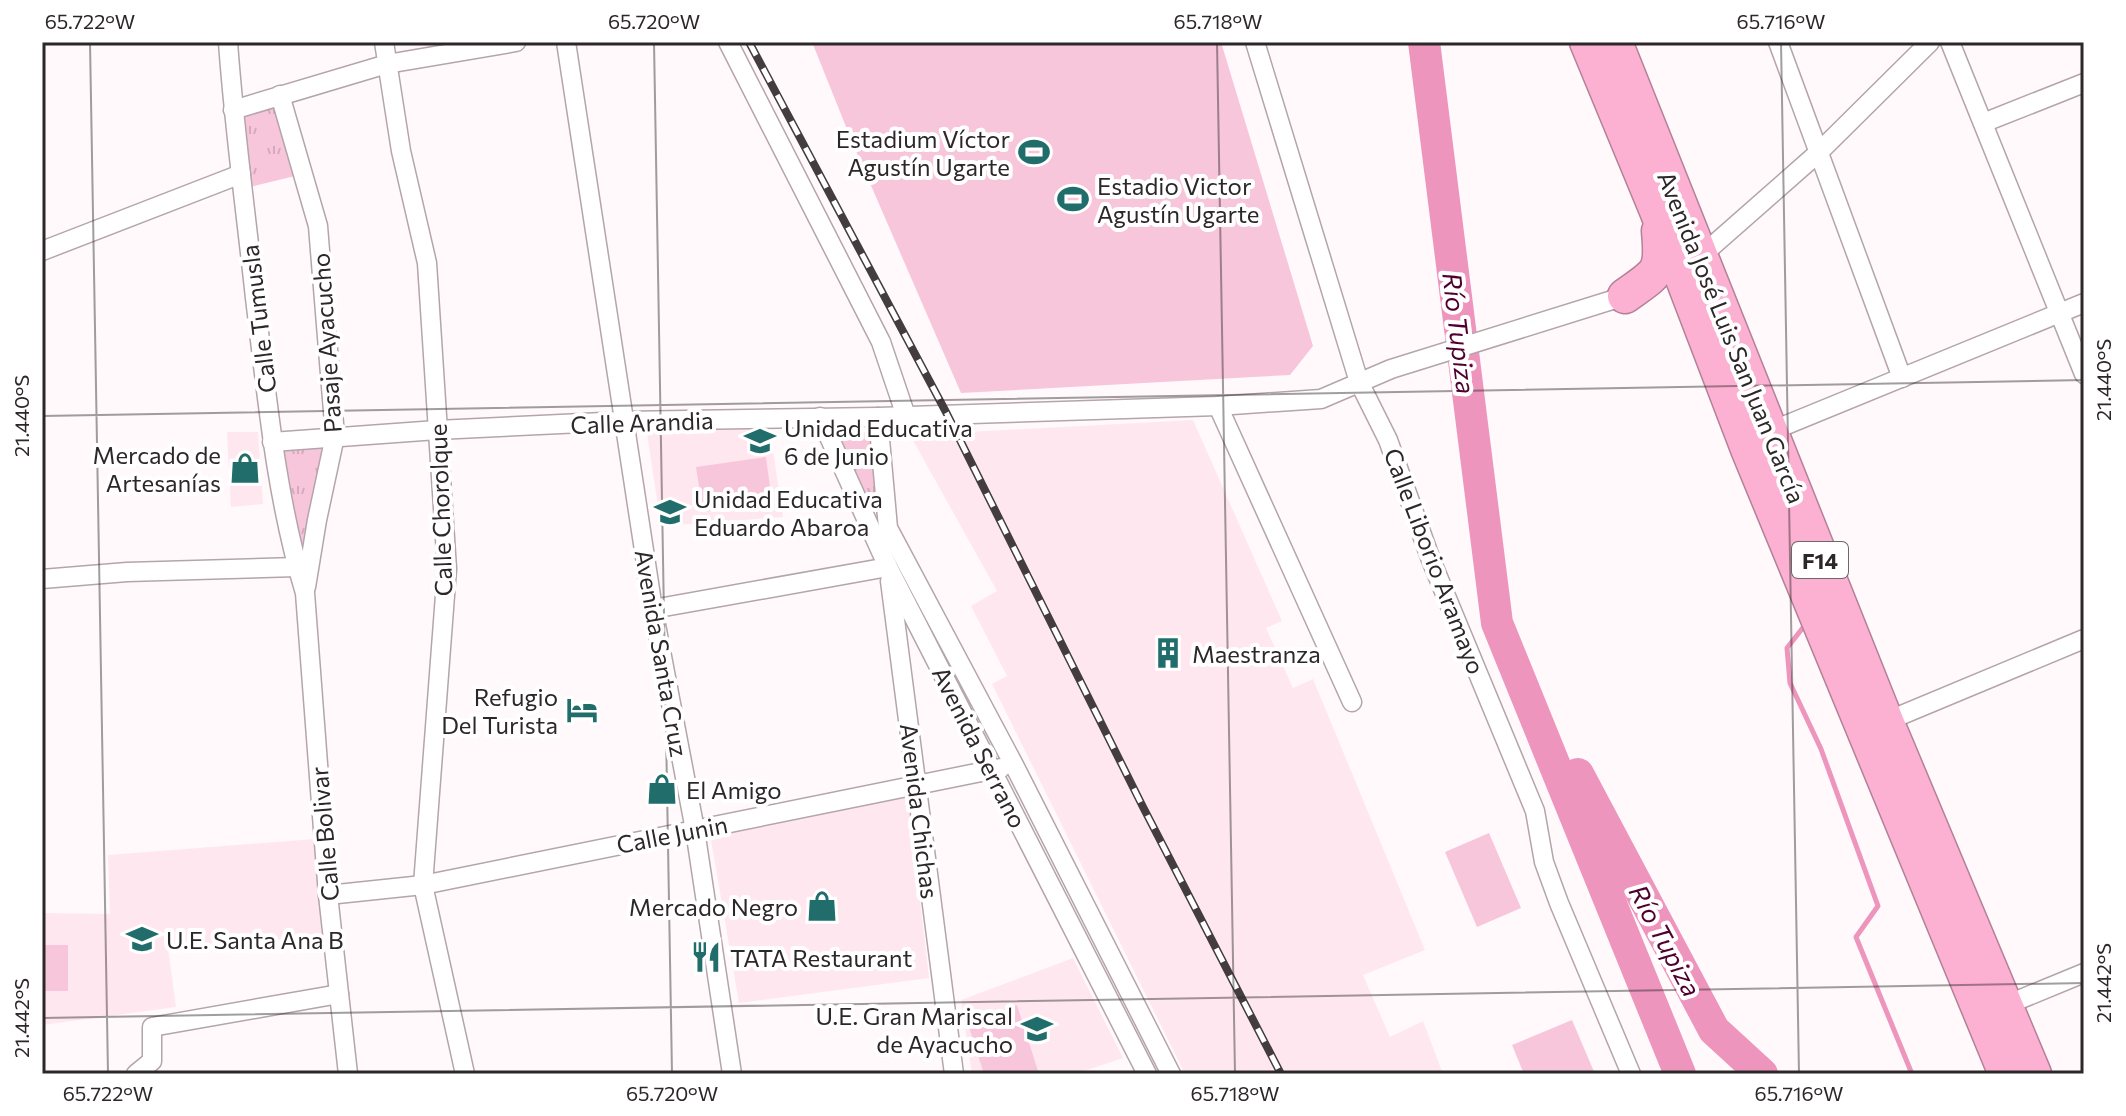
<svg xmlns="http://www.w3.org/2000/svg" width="2126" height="1116" font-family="Commissioner,sans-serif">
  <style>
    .built { fill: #ffe7f0 }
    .green { fill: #f8c6db }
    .park { fill: url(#park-tufts) }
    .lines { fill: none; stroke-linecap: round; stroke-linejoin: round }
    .stream { stroke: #ed95bd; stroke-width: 5 }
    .river { stroke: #ed95bd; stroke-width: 32 }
    .street-casing { stroke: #b4a5ab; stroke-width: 21 }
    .highway-casing { stroke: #b38197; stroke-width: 37 }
    .street { stroke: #fff; stroke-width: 18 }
    .highway { stroke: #fcb1d2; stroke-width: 34 }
    .rail-casing { stroke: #433d3f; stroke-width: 8 }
    .rail { stroke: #fff; stroke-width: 5; stroke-dasharray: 15; stroke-linecap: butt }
    .ticks { fill: none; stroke: #2c2729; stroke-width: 2; stroke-opacity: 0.45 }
    .labels { text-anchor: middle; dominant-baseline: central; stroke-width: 8; stroke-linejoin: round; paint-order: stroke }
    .shield { fill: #fff; stroke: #6b6869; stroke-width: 2 }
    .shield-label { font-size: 22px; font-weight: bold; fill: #2c2729 }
    .poi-label { font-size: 24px; fill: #2c2729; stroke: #fff; text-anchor: start }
    .street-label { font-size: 24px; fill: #2c2729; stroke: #fff }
    .water-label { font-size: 26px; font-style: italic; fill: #500030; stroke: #fff }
    .neatline { fill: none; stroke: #2c2729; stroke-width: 3 }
    .ticks-label { font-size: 20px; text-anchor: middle; fill: #2c2729 }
  </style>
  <defs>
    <pattern id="park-tufts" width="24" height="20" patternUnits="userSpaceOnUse" patternTransform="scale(2)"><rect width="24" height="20" fill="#f8c6db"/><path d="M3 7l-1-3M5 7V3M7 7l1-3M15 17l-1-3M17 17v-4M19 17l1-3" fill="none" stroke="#d5aabc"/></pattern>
  </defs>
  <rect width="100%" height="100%" fill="#fff9fb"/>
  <!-- built -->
  <g class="built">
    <polygon points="1193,420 1282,621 1266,628 1293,688 1313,679 1425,950 1363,975 1390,1037 1423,1021 1443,1074 1185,1074 992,684 1007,676 971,606 997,591 910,435"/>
    <polygon points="769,424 783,517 661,526 646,427"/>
    <polygon points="227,432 258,432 263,504 231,507"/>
    <polygon points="908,795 929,978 739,1003 710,834"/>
    <polygon points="315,839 322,936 168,948 176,1007 42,1025 42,913 110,914 108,855"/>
    <polygon points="1073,958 1123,1058 1075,1074 972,1074 961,1000"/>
  </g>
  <!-- green -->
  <g class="green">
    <polygon points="812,42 1221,42 1313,346 1290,375 961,393 853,144"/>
    <polygon points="766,457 772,502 703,512 696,467"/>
    <polygon points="1489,833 1521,908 1477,927 1445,852"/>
    <rect x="42" y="945" width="26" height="46"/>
    <polygon points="1017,1005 1039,1074 984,1074 967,1021"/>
    <polygon points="1572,1020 1595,1074 1524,1074 1512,1045"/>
  </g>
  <!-- park -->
  <g class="park">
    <polygon points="277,101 299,175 250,187 238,114"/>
    <polygon points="854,428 866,433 872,446 877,514 840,450 844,435"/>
    <polygon points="329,442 303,576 277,447"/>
  </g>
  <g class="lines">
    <!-- stream -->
    <polyline class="stream" points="1805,625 1787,648 1790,683 1821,749 1878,906 1856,937 1912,1074"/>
    <!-- river -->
    <g class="river">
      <polyline points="1424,42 1497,623 1680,1074"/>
      <polyline points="1578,774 1714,1030 1762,1074"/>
    </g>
    <defs>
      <g id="street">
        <path d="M 228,42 C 234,128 246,213 255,298 C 267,397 276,498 305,593 L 328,895 L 348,1074"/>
        <polyline points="384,42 401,151 427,263 447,569 423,885 465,1074"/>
        <polyline points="566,42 653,609 695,830 732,1074"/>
        <polyline points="728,42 881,342 906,416"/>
        <polyline points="1255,42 1359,382 1388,440 1431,560 1535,811 1544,862 1559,903 1631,1074"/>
        <polyline points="1778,42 1902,378"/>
        <polyline points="1950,42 2084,374"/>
        <polyline points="280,95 318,226 335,436 317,520 306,587"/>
        <polyline points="233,110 387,64 516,42"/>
        <polyline points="1983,123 2084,83"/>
        <polyline points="42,251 241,174"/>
        <polyline points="1701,256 1818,153 1930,42"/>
        <polyline points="1218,406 1352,702"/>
        <polyline points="820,417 888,567 1147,1074"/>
        <polyline points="878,417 888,528 1014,765 1171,1074"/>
        <polyline points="1769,432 2084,303"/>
        <polyline points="272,442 437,430 624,421 878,417 1218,406 1321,399 1391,369 1625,296"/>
        <polyline points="42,579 127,572 297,567"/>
        <polyline points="890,581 954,1074"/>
        <polyline points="653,609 888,567"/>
        <polyline points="1880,724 2084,639"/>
        <polyline points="328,895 423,885 1001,768"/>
        <polyline points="1999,1008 2084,973"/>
        <polyline points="136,1074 152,1061 152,1027 339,994"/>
      </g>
      <g id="highway">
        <polyline points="1587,42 1657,211 1748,449 2006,1074"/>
        <polyline points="1615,42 1886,721 2034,1074"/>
        <path d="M 1625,296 C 1658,272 1663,274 1659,231"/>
      </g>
    </defs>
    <!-- street casing -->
    <use href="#street" class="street-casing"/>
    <!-- highway casing -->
    <use href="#highway" class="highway-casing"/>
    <!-- street -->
    <use href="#street" class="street"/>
    <!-- highway -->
    <use href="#highway" class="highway"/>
    <defs>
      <polyline id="rail" points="749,42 947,414 1143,807 1281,1074"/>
    </defs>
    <!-- rail casing -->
    <use href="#rail" class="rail-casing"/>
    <!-- rail -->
    <use href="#rail" class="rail"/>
  </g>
  <!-- ticks -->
  <path class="ticks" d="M 90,42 L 108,1074M 654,42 L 672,1074M 1217,42 L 1235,1074M 1781,42 L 1799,1074M 42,416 L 2084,380M 42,1018 L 2084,983"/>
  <!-- icons -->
  <defs>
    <symbol id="stadium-bare" viewBox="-9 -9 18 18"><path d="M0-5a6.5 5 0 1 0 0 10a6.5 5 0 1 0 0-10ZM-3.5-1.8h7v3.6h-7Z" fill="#216d6c" stroke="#fff" stroke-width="2.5" paint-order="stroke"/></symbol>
    <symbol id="school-bare" viewBox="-9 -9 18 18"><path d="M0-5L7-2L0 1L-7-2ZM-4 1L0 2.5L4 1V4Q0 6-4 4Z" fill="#216d6c" stroke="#fff" stroke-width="2.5" paint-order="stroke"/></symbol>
    <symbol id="shop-bare" viewBox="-9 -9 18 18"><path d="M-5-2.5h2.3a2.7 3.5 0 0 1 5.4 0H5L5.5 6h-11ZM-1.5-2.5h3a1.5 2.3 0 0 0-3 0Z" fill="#216d6c" stroke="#fff" stroke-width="2.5" paint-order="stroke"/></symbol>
    <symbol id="building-bare" viewBox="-9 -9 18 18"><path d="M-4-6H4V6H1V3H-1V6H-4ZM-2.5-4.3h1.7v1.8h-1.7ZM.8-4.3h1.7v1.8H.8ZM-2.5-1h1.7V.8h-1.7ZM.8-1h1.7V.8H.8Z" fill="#216d6c" stroke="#fff" stroke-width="2.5" paint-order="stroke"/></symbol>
    <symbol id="hotel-bare" viewBox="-9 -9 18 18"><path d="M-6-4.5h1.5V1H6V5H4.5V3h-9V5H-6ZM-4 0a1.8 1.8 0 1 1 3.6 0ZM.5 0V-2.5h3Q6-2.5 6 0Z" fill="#216d6c" stroke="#fff" stroke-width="2.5" paint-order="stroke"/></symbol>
    <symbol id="restaurant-bare" viewBox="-9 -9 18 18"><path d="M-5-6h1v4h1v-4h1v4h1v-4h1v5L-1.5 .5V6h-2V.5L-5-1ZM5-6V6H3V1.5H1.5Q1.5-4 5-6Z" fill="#216d6c" stroke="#fff" stroke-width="2.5" paint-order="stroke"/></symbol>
  </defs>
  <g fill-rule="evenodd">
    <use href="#stadium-bare" x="1012" y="130" width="44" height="44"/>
    <use href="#stadium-bare" x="1051" y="177" width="44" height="44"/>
    <use href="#school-bare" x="738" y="419" width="44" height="44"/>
    <use href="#shop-bare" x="223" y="446" width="44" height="44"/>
    <use href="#school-bare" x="648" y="490" width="44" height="44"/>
    <use href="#building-bare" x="1146" y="631" width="44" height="44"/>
    <use href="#hotel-bare" x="560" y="688" width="44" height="44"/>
    <use href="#shop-bare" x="640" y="767" width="44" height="44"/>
    <use href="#shop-bare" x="800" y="884" width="44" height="44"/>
    <use href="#school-bare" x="120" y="917" width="44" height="44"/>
    <use href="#restaurant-bare" x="684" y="935" width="44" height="44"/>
    <use href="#school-bare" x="1015" y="1007" width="44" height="44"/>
  </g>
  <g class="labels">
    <!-- shield labels -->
    <rect class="shield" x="1792" y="542" width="56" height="36" rx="6"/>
    <g class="shield-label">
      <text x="1820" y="560">F14</text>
    </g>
    <!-- poi labels -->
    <g class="poi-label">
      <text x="1010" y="138" text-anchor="end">Estadium Víctor<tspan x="1010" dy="28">Agustín Ugarte</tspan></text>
      <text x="1097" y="185">Estadio Victor<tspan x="1097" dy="28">Agustín Ugarte</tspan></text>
      <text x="784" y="427">Unidad Educativa<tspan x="784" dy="28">6 de Junio</tspan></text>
      <text x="221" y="454" text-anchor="end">Mercado de<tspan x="221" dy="28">Artesanías</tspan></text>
      <text x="694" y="498">Unidad Educativa<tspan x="694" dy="28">Eduardo Abaroa</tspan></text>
      <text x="1192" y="653">Maestranza</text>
      <text x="558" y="696" text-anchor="end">Refugio<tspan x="558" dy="28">Del Turista</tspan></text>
      <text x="686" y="789">El Amigo</text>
      <text x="798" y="906" text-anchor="end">Mercado Negro</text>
      <text x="166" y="939">U.E. Santa Ana B</text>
      <text x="730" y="957">TATA Restaurant</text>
      <text x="1013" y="1015" text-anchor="end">U.E. Gran Mariscal<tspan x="1013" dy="28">de Ayacucho</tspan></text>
    </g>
    <!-- street labels -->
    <g class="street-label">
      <text transform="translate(258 319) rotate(-97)">Calle Tumusla</text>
      <text transform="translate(1732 337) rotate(68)">Avenida José Luis San Juan García</text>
      <text transform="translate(326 343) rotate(-94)">Pasaje Ayacucho</text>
      <text transform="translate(642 422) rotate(-2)">Calle Arandia</text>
      <text transform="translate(440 510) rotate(-92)">Calle Chorolque</text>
      <text transform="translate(1435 561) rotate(69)">Calle Liborio Aramayo</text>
      <text transform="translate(662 653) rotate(80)">Avenida Santa Cruz</text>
      <text transform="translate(980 747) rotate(63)">Avenida Serrano</text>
      <text transform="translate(920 811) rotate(83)">Avenida Chichas</text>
      <text transform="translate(324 834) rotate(-95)">Calle Bolivar</text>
      <text transform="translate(672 834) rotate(-11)">Calle Junin</text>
    </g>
    <!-- water labels -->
    <g class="water-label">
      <text transform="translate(1460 333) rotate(83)">Río Tupiza</text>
      <text transform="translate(1666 940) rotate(62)">Río Tupiza</text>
    </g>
  </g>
  <!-- border -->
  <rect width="2126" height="1116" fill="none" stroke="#ffffff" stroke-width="88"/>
  <rect x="44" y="44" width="2038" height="1028" class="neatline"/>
  <g class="ticks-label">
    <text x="90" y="29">65.722°W</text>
    <text x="654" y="29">65.720°W</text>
    <text x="1218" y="29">65.718°W</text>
    <text x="1781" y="29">65.716°W</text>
    <text transform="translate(2104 380) rotate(-90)" y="7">21.440°S</text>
    <text transform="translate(22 416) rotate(-90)" y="7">21.440°S</text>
    <text transform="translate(2104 983) rotate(-90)" y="7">21.442°S</text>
    <text transform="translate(22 1018) rotate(-90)" y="7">21.442°S</text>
    <text x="108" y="1101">65.722°W</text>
    <text x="672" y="1101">65.720°W</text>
    <text x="1235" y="1101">65.718°W</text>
    <text x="1799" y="1101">65.716°W</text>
  </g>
</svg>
